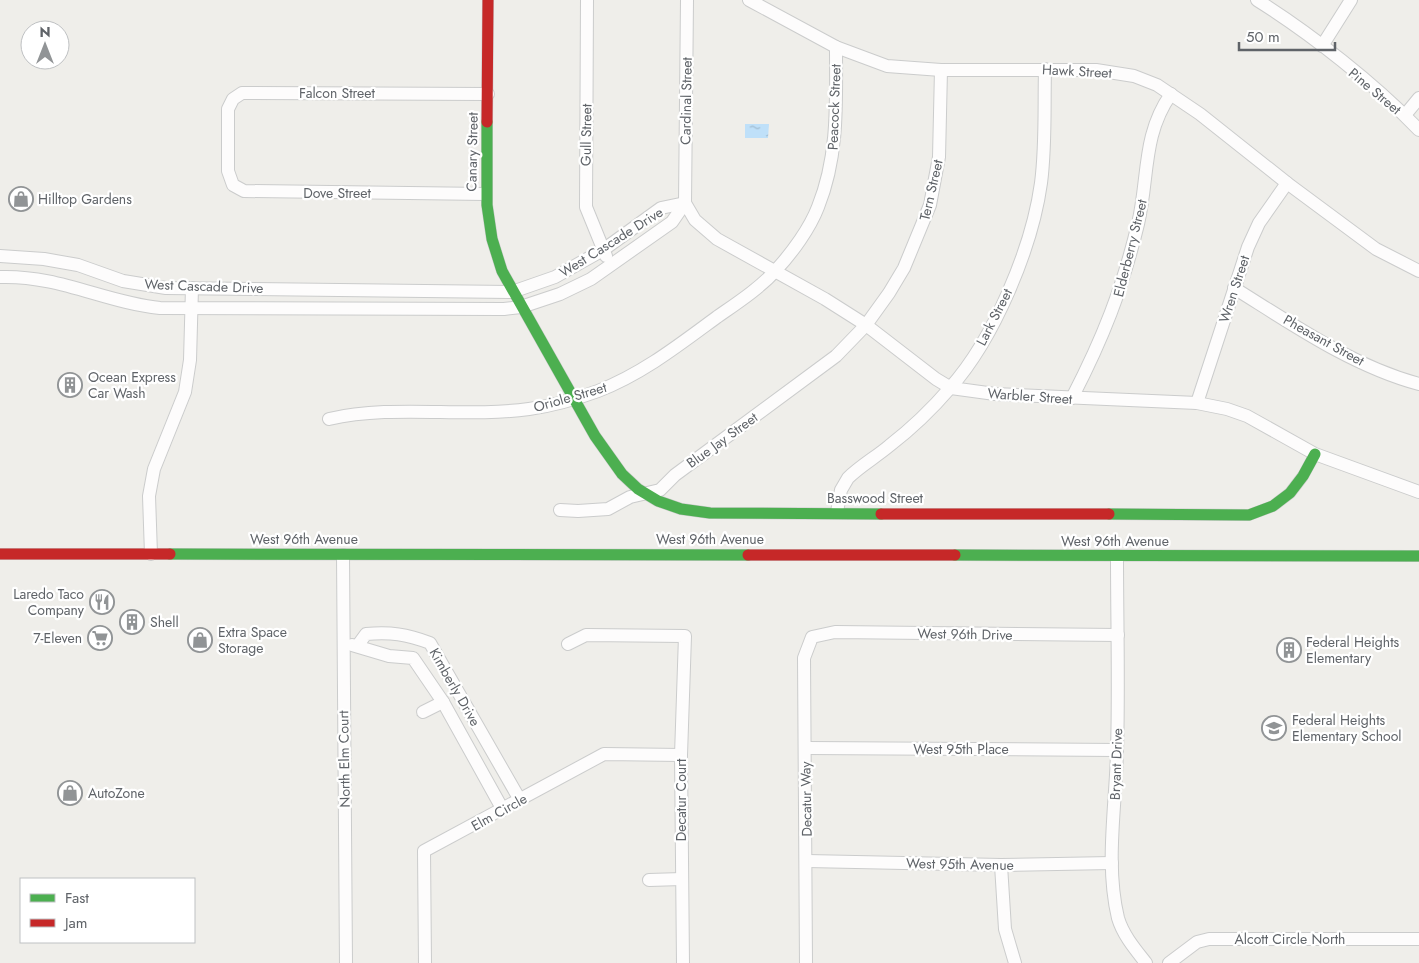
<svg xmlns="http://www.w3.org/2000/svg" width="1419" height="963" font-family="Jost,sans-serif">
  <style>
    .water { fill: url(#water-ripples) }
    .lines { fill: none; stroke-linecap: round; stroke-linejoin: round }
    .street-casing { stroke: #cbcccc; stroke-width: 14 }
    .fast-casing { stroke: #cacacb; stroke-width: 12 }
    .jam-casing { stroke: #cacacb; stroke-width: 12 }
    .street { stroke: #fdfcfc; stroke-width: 12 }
    .fast { stroke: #4caf50; stroke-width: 11 }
    .jam { stroke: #c62828; stroke-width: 11 }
    .labels { text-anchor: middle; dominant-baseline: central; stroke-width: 4.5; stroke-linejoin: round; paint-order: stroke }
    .street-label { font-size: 14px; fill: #5f6368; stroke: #fff }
    .poi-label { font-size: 14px; fill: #5f6368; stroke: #fff; text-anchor: start }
  </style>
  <defs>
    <pattern id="water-ripples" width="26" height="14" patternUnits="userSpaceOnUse" patternTransform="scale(1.25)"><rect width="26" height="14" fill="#bfe0f9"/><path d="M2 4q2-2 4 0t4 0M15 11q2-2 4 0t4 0" fill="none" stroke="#9eb9cd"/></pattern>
  </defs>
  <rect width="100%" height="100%" fill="#efeeea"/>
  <!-- water -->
  <polygon class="water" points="745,124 769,124 768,138 745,138"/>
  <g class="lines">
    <defs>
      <g id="street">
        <polyline points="587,0 586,207 606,256"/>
        <polyline points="687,0 685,203 695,220 717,239 825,299 866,325 936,379 951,388 995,394 1197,403 1227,409 1247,416 1315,454 1419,492"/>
        <polyline points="749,0 836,47 887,66 941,70 1096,70 1134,76 1157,85 1200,114 1287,183 1376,249 1419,271"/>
        <path d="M 1257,0 C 1311,34 1375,84 1419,130"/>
        <polyline points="1322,46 1351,0"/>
        <polyline points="1405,115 1419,98"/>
        <polyline points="486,194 244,191 233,185 228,171 228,109 233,99 242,93 488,94"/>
        <polyline points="0,256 44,259 78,265 123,281 166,288 512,292 555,277 603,250 661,208 685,203"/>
        <path d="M 0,277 C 59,275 104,302 160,308 L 504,309 L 521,307 L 560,294 L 591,279 L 672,222 L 685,203"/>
        <path d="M 1234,288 C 1292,324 1352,366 1419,384"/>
        <path d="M 1072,398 C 1103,338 1122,290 1138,224 C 1149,177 1142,135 1171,94"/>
        <polyline points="1197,403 1248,247 1259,223 1287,183"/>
        <path d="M 329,419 C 394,404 463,418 529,409 C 552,406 576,399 598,391 C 642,374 679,345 717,317 C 737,303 760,288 776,270 C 792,253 810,228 818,207 C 839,155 836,102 836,47"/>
        <polyline points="560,510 578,511 608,509 630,497 660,490 675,475 836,356 866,325 889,293 904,268 930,205 939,157 941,70"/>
        <path d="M 837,512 L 841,490 L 848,478 C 860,466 876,457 889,446 C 911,429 932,409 950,388 C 994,339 1032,248 1041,183 C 1046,145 1044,107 1045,69"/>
        <polyline points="151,554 149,496 154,469 185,392 190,360 192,288"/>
        <polyline points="343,555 346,963"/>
        <path d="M 1117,556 C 1117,621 1119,686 1117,751 C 1116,805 1105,864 1118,918 C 1123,935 1135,949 1146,963"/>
        <polyline points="568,644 586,635 685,636 681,755 683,963"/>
        <polyline points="352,645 389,656 413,658 443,702 503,810"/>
        <path d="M 358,645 L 366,634 C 391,632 406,634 430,643 L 520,800"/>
        <polyline points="423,712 443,702"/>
        <polyline points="806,748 1117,750"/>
        <polyline points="807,861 1001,865 1112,863"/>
        <polyline points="1001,865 1005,929 1015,963"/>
        <polyline points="649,880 682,879"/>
        <polyline points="425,963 424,851 604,754 681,755"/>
        <polyline points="806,963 804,658 812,637 835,632 1118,635"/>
        <polyline points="1169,963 1197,942 1209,939 1419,939"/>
      </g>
      <g id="fast">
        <polyline points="487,122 487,205 492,239 502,271 595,436 622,474 638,489 658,501 681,509 710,513 881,514"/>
        <polyline points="1109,514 1249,515 1273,506 1290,493 1303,476 1315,454"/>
        <polyline points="170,554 748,555"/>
        <polyline points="955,555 1419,556"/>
      </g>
      <g id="jam">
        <polyline points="487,122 488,0"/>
        <polyline points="881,514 1109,514"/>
        <polyline points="0,554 170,554"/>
        <polyline points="748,555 955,555"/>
      </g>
    </defs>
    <!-- street casing -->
    <use href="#street" class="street-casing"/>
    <!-- fast casing -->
    <use href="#fast" class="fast-casing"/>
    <!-- jam casing -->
    <use href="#jam" class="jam-casing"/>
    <!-- street -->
    <use href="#street" class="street"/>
    <!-- fast -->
    <use href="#fast" class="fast"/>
    <!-- jam -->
    <use href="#jam" class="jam"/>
  </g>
  <!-- icons -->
  <defs>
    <symbol id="shop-ring" viewBox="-11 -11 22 22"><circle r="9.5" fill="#fff" stroke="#919496" stroke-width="1.5"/><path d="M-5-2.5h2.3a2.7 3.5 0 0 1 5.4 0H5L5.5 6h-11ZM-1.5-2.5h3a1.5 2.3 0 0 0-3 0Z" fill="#919496"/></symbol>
    <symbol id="building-ring" viewBox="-11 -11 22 22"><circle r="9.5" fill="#fff" stroke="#919496" stroke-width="1.5"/><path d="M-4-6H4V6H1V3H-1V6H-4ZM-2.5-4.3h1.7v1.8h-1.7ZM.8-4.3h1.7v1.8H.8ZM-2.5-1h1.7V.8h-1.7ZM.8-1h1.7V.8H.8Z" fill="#919496"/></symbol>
    <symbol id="restaurant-ring" viewBox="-11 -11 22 22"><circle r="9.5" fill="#fff" stroke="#919496" stroke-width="1.5"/><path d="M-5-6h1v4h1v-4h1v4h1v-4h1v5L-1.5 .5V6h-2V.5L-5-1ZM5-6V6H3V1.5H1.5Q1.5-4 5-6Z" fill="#919496"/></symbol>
    <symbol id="supermarket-ring" viewBox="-11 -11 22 22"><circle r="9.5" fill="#fff" stroke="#919496" stroke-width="1.5"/><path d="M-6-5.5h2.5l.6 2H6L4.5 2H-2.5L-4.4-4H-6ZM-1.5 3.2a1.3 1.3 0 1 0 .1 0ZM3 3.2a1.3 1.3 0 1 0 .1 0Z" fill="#919496"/></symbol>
    <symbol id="school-ring" viewBox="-11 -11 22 22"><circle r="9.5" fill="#fff" stroke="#919496" stroke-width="1.5"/><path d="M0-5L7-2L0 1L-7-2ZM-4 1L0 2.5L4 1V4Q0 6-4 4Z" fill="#919496"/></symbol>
  </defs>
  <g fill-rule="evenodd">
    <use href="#shop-ring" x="7" y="185" width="28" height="28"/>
    <use href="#building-ring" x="56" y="371" width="28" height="28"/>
    <use href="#restaurant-ring" x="88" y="588" width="28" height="28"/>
    <use href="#building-ring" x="118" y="608" width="28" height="28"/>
    <use href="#supermarket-ring" x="86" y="624" width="28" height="28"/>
    <use href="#shop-ring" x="186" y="626" width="28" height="28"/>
    <use href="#building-ring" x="1275" y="636" width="28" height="28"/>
    <use href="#school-ring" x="1260" y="714" width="28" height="28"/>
    <use href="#shop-ring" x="56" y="779" width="28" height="28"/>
  </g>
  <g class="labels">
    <!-- street labels -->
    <g class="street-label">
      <text transform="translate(1077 71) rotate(3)">Hawk Street</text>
      <text transform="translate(1375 91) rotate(40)">Pine Street</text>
      <text x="337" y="93">Falcon Street</text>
      <text transform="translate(686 101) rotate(-89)">Cardinal Street</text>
      <text transform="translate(834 107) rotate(-88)">Peacock Street</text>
      <text transform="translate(586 135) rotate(-89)">Gull Street</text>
      <text transform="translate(472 152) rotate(-89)">Canary Street</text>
      <text transform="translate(931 190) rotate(-77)">Tern Street</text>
      <text x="337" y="193">Dove Street</text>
      <text transform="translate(611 242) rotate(-32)">West Cascade Drive</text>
      <text transform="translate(1130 248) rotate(-76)">Elderberry Street</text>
      <text transform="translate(204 286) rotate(2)">West Cascade Drive</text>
      <text transform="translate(1234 289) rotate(-72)">Wren Street</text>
      <text transform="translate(994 317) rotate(-63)">Lark Street</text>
      <text transform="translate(1324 340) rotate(29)">Pheasant Street</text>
      <text transform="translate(1030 396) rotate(4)">Warbler Street</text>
      <text transform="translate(570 397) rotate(-16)">Oriole Street</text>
      <text transform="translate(722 440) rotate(-36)">Blue Jay Street</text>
      <text x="875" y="498">Basswood Street</text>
      <text x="304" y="539">West 96th Avenue</text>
      <text x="710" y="539">West 96th Avenue</text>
      <text x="1115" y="541">West 96th Avenue</text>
      <text transform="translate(965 634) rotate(1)">West 96th Drive</text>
      <text transform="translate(455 687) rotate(60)">Kimberly Drive</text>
      <text x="961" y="749">West 95th Place</text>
      <text transform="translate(344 759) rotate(-91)">North Elm Court</text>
      <text transform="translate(1116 764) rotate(-88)">Bryant Drive</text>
      <text transform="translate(806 799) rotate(-91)">Decatur Way</text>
      <text transform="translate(681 800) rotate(-90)">Decatur Court</text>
      <text transform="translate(499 812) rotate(-29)">Elm Circle</text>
      <text transform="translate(960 864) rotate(1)">West 95th Avenue</text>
      <text x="1290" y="939">Alcott Circle North</text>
    </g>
    <!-- poi labels -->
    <g class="poi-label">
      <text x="38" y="199">Hilltop Gardens</text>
      <text x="88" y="377">Ocean Express<tspan x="88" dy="16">Car Wash</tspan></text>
      <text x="84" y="594" text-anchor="end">Laredo Taco<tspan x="84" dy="16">Company</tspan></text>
      <text x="150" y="622">Shell</text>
      <text x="218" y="632">Extra Space<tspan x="218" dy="16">Storage</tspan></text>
      <text x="82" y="638" text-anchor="end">7-Eleven</text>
      <text x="1306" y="642">Federal Heights<tspan x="1306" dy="16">Elementary</tspan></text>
      <text x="1292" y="720">Federal Heights<tspan x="1292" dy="16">Elementary School</tspan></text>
      <text x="88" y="793">AutoZone</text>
    </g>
  </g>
  <!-- legend -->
  <rect x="20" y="878" width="175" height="65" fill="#ffffff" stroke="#bfc1c3"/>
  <rect x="30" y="894" width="25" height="8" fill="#4caf50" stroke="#bfc1c3"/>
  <text x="65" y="903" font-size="15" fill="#5f6368">Fast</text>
  <rect x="30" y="919" width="25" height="8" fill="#c62828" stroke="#bfc1c3"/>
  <text x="65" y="928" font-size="15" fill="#5f6368">Jam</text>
  <!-- north arrow -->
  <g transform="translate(45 45)"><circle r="24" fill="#ffffff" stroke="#bfc1c3"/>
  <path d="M0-4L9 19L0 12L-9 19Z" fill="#919496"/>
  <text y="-8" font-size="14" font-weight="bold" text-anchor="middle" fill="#5f6368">N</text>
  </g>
  <!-- scale -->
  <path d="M1239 42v8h96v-8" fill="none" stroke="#5f6368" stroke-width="2.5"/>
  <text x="1246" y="42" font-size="15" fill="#5f6368" stroke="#ffffff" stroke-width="4" paint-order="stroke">50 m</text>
</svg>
